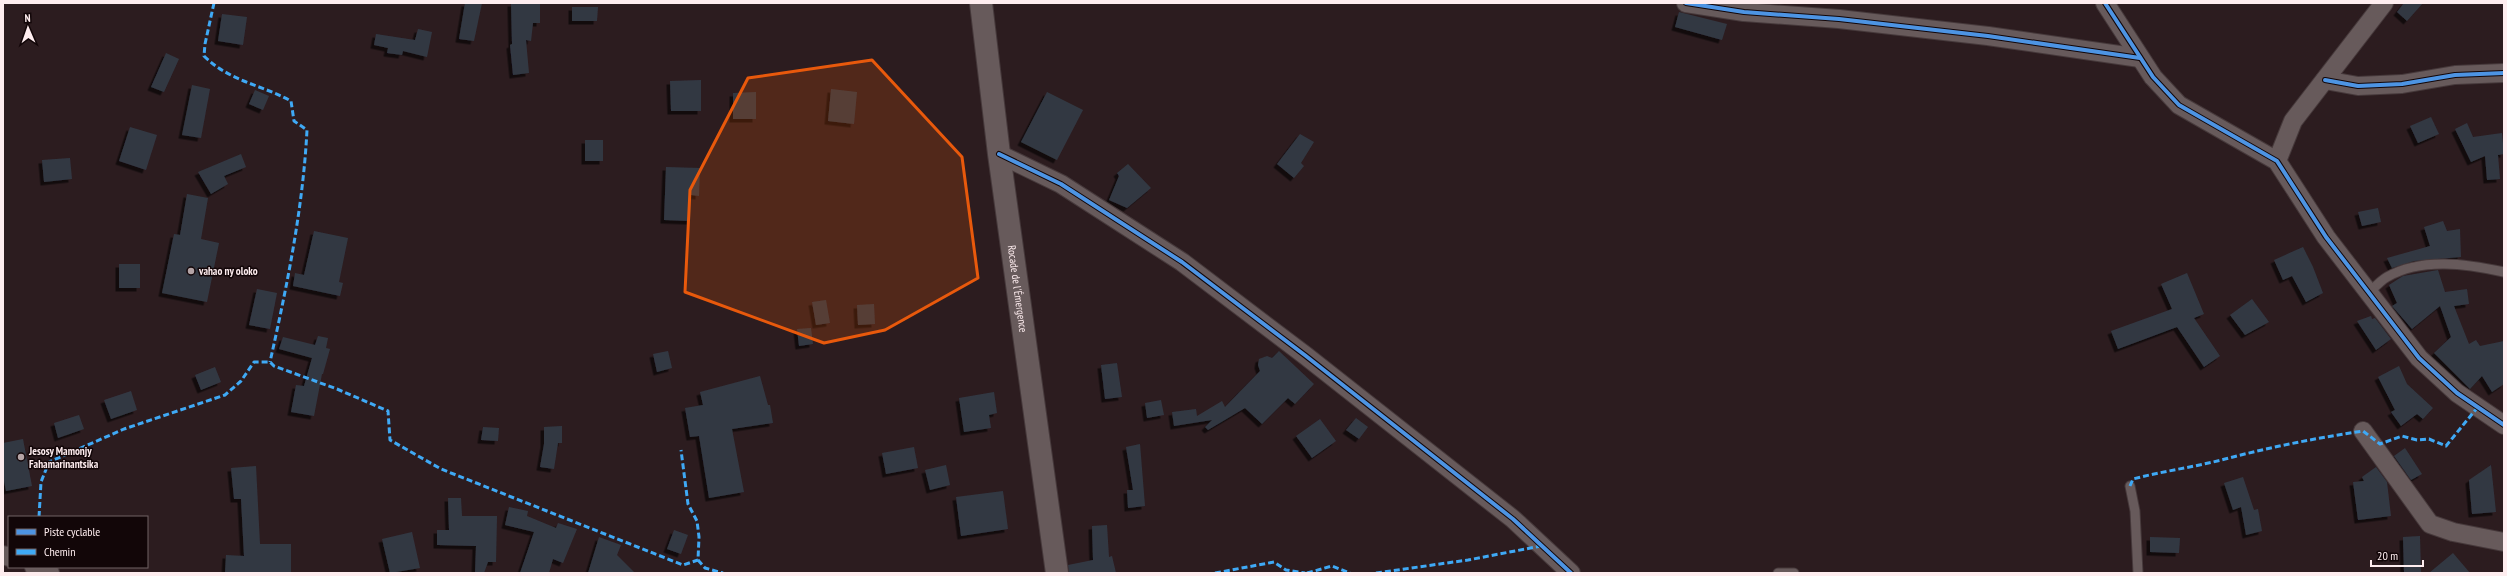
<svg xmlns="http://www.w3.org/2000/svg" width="2507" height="576" font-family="'PT Sans Narrow',sans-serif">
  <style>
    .building { fill: #323843; filter: url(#shadow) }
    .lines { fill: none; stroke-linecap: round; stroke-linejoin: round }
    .service-casing { stroke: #46393b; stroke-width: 11 }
    .minor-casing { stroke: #46393b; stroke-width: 20 }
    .tertiary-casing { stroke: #46393b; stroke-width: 24 }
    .service { stroke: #675a5b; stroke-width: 9 }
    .minor { stroke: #675a5b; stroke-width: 18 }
    .tertiary { stroke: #675a5b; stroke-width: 22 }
    .quiet { stroke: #3fa9f5; stroke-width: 3; stroke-dasharray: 6 3; stroke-linecap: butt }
    .cycleway-casing { stroke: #120608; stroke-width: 6 }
    .cycleway { stroke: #4d94e3; stroke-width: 4 }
    .marked { fill: #e8590c; fill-opacity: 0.2; stroke: #e8590c; stroke-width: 3; stroke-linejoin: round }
    .poi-dot { fill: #b4a4a6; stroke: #120608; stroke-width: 1.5 }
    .labels { text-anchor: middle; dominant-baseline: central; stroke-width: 3; stroke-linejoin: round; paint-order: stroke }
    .poi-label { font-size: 11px; font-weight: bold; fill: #feedef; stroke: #120608; text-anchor: start }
    .street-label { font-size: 11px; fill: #feedef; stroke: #120608 }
  </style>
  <defs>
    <filter id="shadow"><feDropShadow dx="-3.5" dy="3.5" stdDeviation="0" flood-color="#0009"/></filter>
  </defs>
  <rect width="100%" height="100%" fill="#2c1c1f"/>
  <!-- building -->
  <g class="building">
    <polygon points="465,3 482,3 474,41 459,39"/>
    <polygon points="511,3 540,3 540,23 533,23 531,41 526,40 529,73 513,75 510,45 512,44"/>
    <polygon points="2404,3 2423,3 2407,21 2397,12"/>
    <polygon points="572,7 598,7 597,21 572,21"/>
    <polygon points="1679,12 1727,24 1722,40 1675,27"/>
    <polygon points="222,14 247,17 243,45 218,41"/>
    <polygon points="418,29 432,32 427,57 403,51 402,55 387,53 388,48 374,45 376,34 415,40"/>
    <polygon points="166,53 179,59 164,92 151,87"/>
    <polygon points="701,80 701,111 671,111 670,81"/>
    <polygon points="192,85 210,89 201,138 182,135"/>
    <polygon points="831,89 857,92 854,124 828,121"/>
    <polygon points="255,90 269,96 263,110 249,104"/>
    <polygon points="756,92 756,119 733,119 733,93"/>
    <polygon points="1047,92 1083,110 1057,160 1021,142"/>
    <polygon points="2431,117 2439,134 2418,143 2410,126"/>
    <polygon points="2467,123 2473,137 2502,133 2504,154 2498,155 2500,179 2487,180 2485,156 2471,162 2455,129"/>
    <polygon points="130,127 157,135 146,170 119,161"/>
    <polygon points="1300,134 1314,142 1301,163 1304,166 1294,178 1277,164"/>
    <rect x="585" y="140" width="18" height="21"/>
    <polygon points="241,154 246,167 224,176 228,184 211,194 198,172"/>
    <polygon points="70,158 72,179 44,182 42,160"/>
    <polygon points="1128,164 1151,188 1127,208 1109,200 1119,176 1117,173"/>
    <polygon points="666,167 700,168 699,196 691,195 690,221 664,220"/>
    <polygon points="187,194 208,198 201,239 219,243 207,302 162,293 174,234 180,235"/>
    <polygon points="2378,208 2381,222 2362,226 2358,212"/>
    <polygon points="2443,221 2447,231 2460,229 2461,257 2414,261 2392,268 2387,258 2430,246 2424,227"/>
    <polygon points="314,231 348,238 339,282 343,283 340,296 293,286 295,273 304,275"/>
    <polygon points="2303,247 2313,267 2323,293 2306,302 2292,276 2283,280 2274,260"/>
    <rect x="119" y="264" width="21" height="24"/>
    <polygon points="2438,270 2445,292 2467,289 2469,304 2454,306 2469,344 2476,340 2480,346 2504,341 2504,384 2492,392 2482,376 2470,389 2434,353 2451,337 2440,306 2412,329 2392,306 2397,303 2389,285 2403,276"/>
    <polygon points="2187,273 2204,314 2194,318 2220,356 2204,367 2177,327 2118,349 2111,331 2172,309 2161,284"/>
    <polygon points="257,289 277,293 270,329 249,325"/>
    <polygon points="2252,299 2269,322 2245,335 2230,315"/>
    <polygon points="826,300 830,323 816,325 812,302"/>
    <polygon points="874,304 875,324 858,325 857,305"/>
    <polygon points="2371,316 2372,319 2375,318 2391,339 2376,350 2357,321"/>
    <polygon points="811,328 813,344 799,346 797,329"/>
    <polygon points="318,336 328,338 326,348 330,349 323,374 322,374 314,416 291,412 296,385 304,386 312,358 279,349 283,337 315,345"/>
    <polygon points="668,351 672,368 657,372 653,354"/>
    <polygon points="1279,351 1314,384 1295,404 1288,398 1262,424 1245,408 1208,430 1205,427 1212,420 1174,426 1172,412 1196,409 1197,416 1222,401 1225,407 1260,371 1258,365 1259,359 1267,356 1272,358"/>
    <polygon points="1117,363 1122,397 1105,399 1101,365"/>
    <polygon points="2399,366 2407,384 2433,408 2423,419 2417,414 2401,426 2391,412 2395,410 2378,377"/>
    <polygon points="215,367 221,382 201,390 195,375"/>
    <polygon points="760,376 768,405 770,405 773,423 732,429 744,492 709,498 699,436 690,437 685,408 703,405 700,392"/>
    <polygon points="131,391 137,410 111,419 104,400"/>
    <polygon points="994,392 997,413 989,415 991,428 964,432 959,398"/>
    <polygon points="1161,400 1164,415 1147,418 1145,403"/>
    <polygon points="79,415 84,429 58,438 54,423"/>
    <polygon points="1356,418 1368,427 1359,439 1346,430"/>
    <polygon points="1320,419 1336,441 1312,458 1296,436"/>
    <polygon points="562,426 562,443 558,443 554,469 540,467 544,444 544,427"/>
    <polygon points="483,427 499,428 498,441 481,440"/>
    <polygon points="23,439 32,486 6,491 3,476 3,443"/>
    <polygon points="1140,444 1145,506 1128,508 1127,490 1133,490 1126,447"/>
    <polygon points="914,447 918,468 886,474 882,453"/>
    <polygon points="2405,448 2422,474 2411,480 2394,456"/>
    <polygon points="946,465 950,485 930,490 925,470"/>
    <polygon points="2491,465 2496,512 2472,514 2469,480"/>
    <polygon points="256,466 260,544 291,544 291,573 225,573 226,555 244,556 241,499 234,499 231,468"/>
    <polygon points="2376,467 2387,482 2391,516 2358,520 2353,482 2364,481 2362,477"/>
    <polygon points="2243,477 2254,510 2258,509 2262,531 2246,535 2241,507 2233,510 2224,483"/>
    <polygon points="1003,491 1008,529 961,536 956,497"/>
    <polygon points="448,498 461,498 462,516 497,516 496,562 488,562 484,573 475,573 476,546 437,545 437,530 449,530"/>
    <polygon points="509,507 528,511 527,516 556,528 558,523 577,529 563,563 553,559 549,573 520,573 534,532 505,525"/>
    <polygon points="1107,525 1109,557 1112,556 1116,573 1069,573 1068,565 1093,560 1092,526"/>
    <polygon points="674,530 688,535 681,554 667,549"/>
    <polygon points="412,532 420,568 390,573 382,539"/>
    <polygon points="2420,536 2421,573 2404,573 2403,537"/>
    <polygon points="599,537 621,545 617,555 635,573 588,573"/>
    <polygon points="2150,537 2180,538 2179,553 2150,552"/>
    <polygon points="2453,553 2470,573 2429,573"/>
  </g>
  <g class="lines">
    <defs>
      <g id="service">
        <path d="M 2369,293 C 2374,288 2380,281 2387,277 C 2422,257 2467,264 2504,272"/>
        <polyline points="2130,486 2135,511 2138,573"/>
        <polyline points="1778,573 1794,573"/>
      </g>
      <g id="minor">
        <polyline points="1686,3 1744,12 1839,19 1988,36 2140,58"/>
        <polyline points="2105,3 2153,77 2179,105 2277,161 2326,237 2419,358 2457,393 2504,425"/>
        <polyline points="2325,80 2358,86 2402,84 2455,75 2504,73"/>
        <polyline points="999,154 1061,184 1182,262 1306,356 1513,519 1571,573"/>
        <polyline points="2277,161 2293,121 2384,3"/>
        <polyline points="2363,431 2430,524 2453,532 2504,542"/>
        <polyline points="3,555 9,557"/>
        <polyline points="34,567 50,573"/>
      </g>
      <g id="tertiary">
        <path id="s1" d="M 981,3 L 999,154 L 1057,573"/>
      </g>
    </defs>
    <!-- service casing -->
    <use href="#service" class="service-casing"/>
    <!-- minor casing -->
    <use href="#minor" class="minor-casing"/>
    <!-- tertiary casing -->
    <use href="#tertiary" class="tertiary-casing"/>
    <!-- service -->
    <use href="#service" class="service"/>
    <!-- minor -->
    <use href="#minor" class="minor"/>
    <!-- tertiary -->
    <use href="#tertiary" class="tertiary"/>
    <!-- quiet -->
    <g class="quiet">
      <path d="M 214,3 L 205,44 L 204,56 C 229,81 262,85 291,101 L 294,121 L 307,130 C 303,208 287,286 270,362"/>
      <path d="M 2130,486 L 2133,479 C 2163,471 2195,467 2225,459 C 2271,447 2316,438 2363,431 L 2380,444 L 2402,436 L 2417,440 L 2429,439 L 2446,446 L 2477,408"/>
      <polyline points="39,517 41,482 49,462 124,429 225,395 241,381 254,362 270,362 274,366 337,389 388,411 390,440 441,469 683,565 698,560 699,537 697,521 688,504 681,450"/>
      <polyline points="698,560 705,568 723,573"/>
      <polyline points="1215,573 1274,562 1286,570 1305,573"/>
      <polyline points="1307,573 1332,566 1350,573"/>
      <polyline points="1376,573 1468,560 1541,546"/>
    </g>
    <defs>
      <g id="cycleway">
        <polyline points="1686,3 1744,12 1839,19 1988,36 2140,58"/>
        <polyline points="2105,3 2153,77 2179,105 2277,161 2326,237 2419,358 2457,393 2504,425"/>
        <polyline points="2325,80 2358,86 2402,84 2455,75 2504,73"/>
        <polyline points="999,154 1061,184 1182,262 1306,356 1513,519 1571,573"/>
      </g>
    </defs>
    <!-- cycleway casing -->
    <use href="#cycleway" class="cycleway-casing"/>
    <!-- cycleway -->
    <use href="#cycleway" class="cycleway"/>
  </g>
  <!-- marked area -->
  <path class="marked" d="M 872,60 L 962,157 L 978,278 L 885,330 L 824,343 L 685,292 L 690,190 L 748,78 Z"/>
  <!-- markers -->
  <g class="poi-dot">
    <circle cx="191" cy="271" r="4"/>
    <circle cx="21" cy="457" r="4"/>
  </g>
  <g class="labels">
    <!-- poi labels -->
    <g class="poi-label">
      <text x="199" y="271">vahao ny oloko</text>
      <text x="29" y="451">Jesosy Mamonjy<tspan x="29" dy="13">Fahamarinantsika</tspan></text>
    </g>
    <!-- street labels -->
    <g class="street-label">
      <text stroke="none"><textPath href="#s1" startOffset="288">Rocade de l'Émergence</textPath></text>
    </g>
  </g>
  <!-- border -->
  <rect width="2507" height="576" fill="none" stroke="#feedef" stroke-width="8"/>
  <!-- legend -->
  <rect x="8" y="516" width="140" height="52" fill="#120608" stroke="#706264"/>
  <rect x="16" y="529" width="20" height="6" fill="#4d94e3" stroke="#706264"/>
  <text x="44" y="536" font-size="12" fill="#feedef">Piste cyclable</text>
  <rect x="16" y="549" width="20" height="6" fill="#3fa9f5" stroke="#706264"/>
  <text x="44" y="556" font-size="12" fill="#feedef">Chemin</text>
  <!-- north arrow -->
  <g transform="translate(28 28) rotate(358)" stroke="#120608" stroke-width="3" paint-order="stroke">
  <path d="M0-3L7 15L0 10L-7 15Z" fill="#feedef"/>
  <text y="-6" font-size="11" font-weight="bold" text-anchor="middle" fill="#feedef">N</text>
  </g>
  <!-- scale -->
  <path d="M2371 560v6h52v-6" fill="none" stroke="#feedef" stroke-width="2"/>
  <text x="2377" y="560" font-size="12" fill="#feedef" stroke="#120608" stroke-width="3" paint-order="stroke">20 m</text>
</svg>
